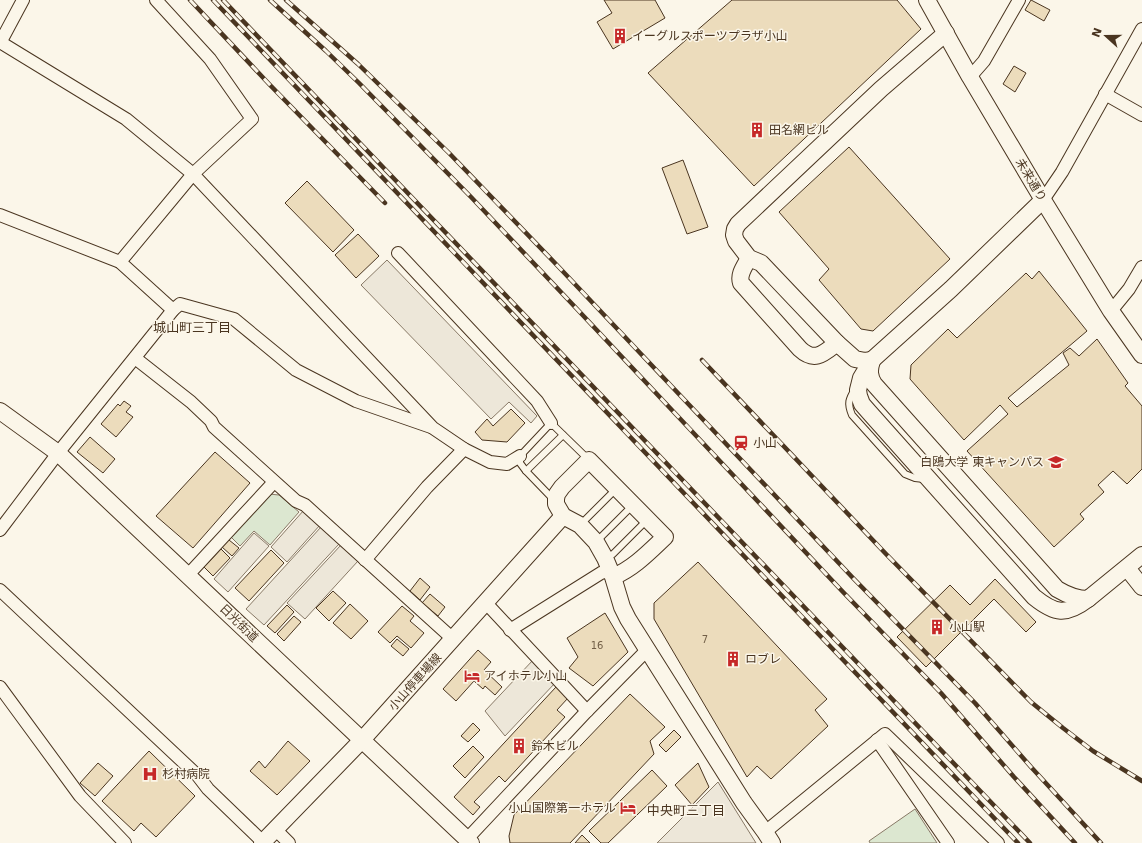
<svg xmlns="http://www.w3.org/2000/svg" width="1142" height="843" font-family="'DejaVu Sans','Noto Sans JP',sans-serif">
  <style>
    .green { fill: #dce7d0; stroke: #887966 }
    .parking { fill: #ede7d9; stroke: #887966 }
    .building { fill: #ecdcbc; stroke: #4a3520 }
    .lines { fill: none; stroke-linecap: round; stroke-linejoin: round }
    .lane-casing { stroke: #4a3520; stroke-width: 8 }
    .street-casing { stroke: #4a3520; stroke-width: 14 }
    .secondary-casing { stroke: #4a3520; stroke-width: 18 }
    .lane { stroke: #fbf6e9; stroke-width: 6 }
    .street { stroke: #fbf6e9; stroke-width: 12 }
    .secondary { stroke: #fbf6e9; stroke-width: 16 }
    .rail-casing { stroke: #4a3520; stroke-width: 4.5 }
    .rail { stroke: #fbf6e9; stroke-width: 3; stroke-dasharray: 9; stroke-linecap: butt }
    .labels { text-anchor: middle; dominant-baseline: central; stroke-width: 3; stroke-linejoin: round; paint-order: stroke }
    .number-label { font-size: 10px; fill: #725f47 }
    .poi-label { font-size: 12px; fill: #4a3520; stroke: #fbf6e9; text-anchor: start }
    .street-label { font-size: 12px; fill: #4a3520; stroke: #fbf6e9 }
    .neighbourhood-label { font-size: 13px; fill: #4a3520; stroke: #fbf6e9 }
  </style>
  <rect width="100%" height="100%" fill="#fbf6e9"/>
  <!-- green -->
  <g class="green">
    <polygon points="269,494 279,495 299,512 270,545 254,531 240,546 231,537"/>
    <polygon points="915,809 937,843 870,843 869,841"/>
  </g>
  <!-- parking -->
  <g class="parking">
    <polygon points="387,260 537,416 531,423 509,402 491,419 361,285"/>
    <polygon points="304,510 320,525 287,562 271,547"/>
    <polygon points="321,527 339,544 264,625 246,609"/>
    <polygon points="254,533 269,546 228,592 214,579"/>
    <polygon points="341,545 358,561 305,619 287,603"/>
    <polygon points="534,659 556,682 505,736 485,711"/>
    <polygon points="718,782 756,843 657,843"/>
  </g>
  <!-- building -->
  <g class="building">
    <polygon points="604,0 655,0 665,18 613,49 597,22 612,13"/>
    <polygon points="732,0 897,0 921,29 754,186 648,73"/>
    <polygon points="1031,0 1050,10 1044,21 1025,10"/>
    <polygon points="1014,66 1026,73 1015,92 1003,84"/>
    <polygon points="849,147 950,259 873,331 861,329 819,280 829,269 779,212"/>
    <polygon points="683,160 708,227 687,234 662,168"/>
    <polygon points="307,181 354,230 333,252 285,203"/>
    <polygon points="358,234 379,256 356,278 335,255"/>
    <polygon points="1039,271 1087,331 1008,398 1017,407 1069,365 1063,353 1070,348 1079,356 1097,339 1128,383 1125,386 1142,406 1142,469 1127,484 1113,471 1098,485 1104,492 1080,514 1084,519 1054,547 967,451 1008,414 1000,405 964,440 910,379 911,365 948,329 957,338 1026,273 1032,279"/>
    <polygon points="124,401 131,406 126,412 133,417 116,437 101,424 118,404 120,406"/>
    <polygon points="511,409 525,423 507,442 482,440 475,432 487,419 493,426"/>
    <polygon points="90,437 115,459 103,473 77,452"/>
    <polygon points="215,452 250,483 193,548 156,516"/>
    <polygon points="229,540 239,548 232,556 222,547"/>
    <polygon points="221,549 230,558 213,576 204,567"/>
    <polygon points="271,550 284,563 249,601 235,588"/>
    <polygon points="698,562 827,699 815,710 828,726 771,779 757,766 747,777 654,619 654,603"/>
    <polygon points="420,578 430,587 420,600 410,591"/>
    <polygon points="995,579 1036,622 1026,632 994,599 926,667 897,637 950,585 970,605"/>
    <polygon points="333,591 346,603 329,621 316,608"/>
    <polygon points="430,594 445,607 438,616 422,603"/>
    <polygon points="350,604 368,621 351,639 333,623"/>
    <polygon points="287,605 294,612 275,633 267,626"/>
    <polygon points="402,606 414,616 410,621 424,633 411,648 397,636 390,643 378,632"/>
    <polygon points="605,613 628,652 593,686 569,668 578,657 567,638"/>
    <polygon points="294,616 301,622 284,641 277,634"/>
    <polygon points="397,639 409,649 403,656 391,646"/>
    <polygon points="478,650 491,662 484,670 502,687 495,695 485,686 483,689 474,681 456,701 443,689"/>
    <polygon points="556,687 568,698 557,710 565,717 505,782 499,776 474,802 480,807 473,815 454,797"/>
    <polygon points="630,694 665,727 650,741 654,754 570,843 510,843 509,836 514,815"/>
    <polygon points="473,723 480,730 468,742 461,736"/>
    <polygon points="674,730 681,737 666,752 659,745"/>
    <polygon points="288,741 310,761 277,795 250,771 259,761 265,768"/>
    <polygon points="473,746 484,757 465,778 453,766"/>
    <polygon points="149,751 195,796 156,837 141,823 134,831 102,801"/>
    <polygon points="98,763 113,776 95,796 80,783"/>
    <polygon points="698,763 709,787 692,805 675,785"/>
    <polygon points="652,770 667,786 608,843 601,843 589,831"/>
    <polygon points="582,835 590,843 575,843"/>
  </g>
  <g class="lines">
    <defs>
      <g id="lane">
        <path d="M 855,389 C 849,399 847,403 852,415 L 905,474 L 915,478 L 924,479"/>
        <polyline points="526,471 563,435"/>
        <polyline points="553,499 526,471 520,463 520,456 551,423 588,459"/>
        <polyline points="580,525 616,489"/>
        <polyline points="597,541 633,505"/>
        <polyline points="605,558 613,554 647,520"/>
      </g>
      <g id="street">
        <polyline points="0,42 126,119 193,174 433,428 464,449 490,462 507,464 520,456"/>
        <polyline points="0,43 23,0"/>
        <polyline points="970,77 984,61 1019,0"/>
        <polyline points="1105,94 1142,115"/>
        <polyline points="1043,200 1062,172 1142,29"/>
        <polyline points="0,215 120,262 173,310"/>
        <polyline points="398,253 537,401 551,423"/>
        <polyline points="120,262 193,174 252,119 210,59 156,0"/>
        <polyline points="1111,311 1129,289 1142,267"/>
        <polyline points="135,358 191,402 211,421 214,427 296,501 305,505 453,639"/>
        <polyline points="0,530 58,453 173,310 180,304 234,319 296,370 356,401 431,427"/>
        <polyline points="365,560 427,487 464,449"/>
        <polyline points="188,575 274,482"/>
        <polyline points="0,590 198,776 208,789 263,842"/>
        <polyline points="486,603 587,711"/>
        <polyline points="510,630 601,573 610,570"/>
        <polyline points="0,687 80,796 125,843"/>
        <polyline points="877,740 948,843"/>
        <polyline points="275,829 289,843"/>
        <polyline points="765,832 885,734 998,843"/>
        <polyline points="467,839 587,711 647,650"/>
      </g>
      <g id="secondary">
        <polyline points="927,0 970,77 1043,200 1111,311 1142,355"/>
        <path d="M 1043,200 L 951,289 L 872,360 L 861,378 L 858,390 L 859,396 L 862,404 L 869,412 L 1034,597 C 1055,614 1066,616 1088,599"/>
        <path d="M 749,258 C 745,266 738,274 741,283 L 800,349 C 815,363 824,353 837,343"/>
        <polyline points="872,360 865,361 855,359 837,343 761,263 749,258 736,241 734,235 735,229 738,224 881,89 946,33"/>
        <path d="M 872,361 C 869,370 869,376 874,384 L 1057,589 C 1067,595 1076,599 1088,599 L 1142,555"/>
        <polyline points="0,411 58,453 471,843"/>
        <polyline points="1127,568 1142,587"/>
        <path d="M 613,577 C 634,568 649,552 665,537 L 589,460 L 562,487 L 557,494 L 556,499 L 556,504 L 563,516 L 580,525 L 596,542 L 605,558 L 613,577 L 622,607 L 628,619 L 744,803 L 765,832 L 772,843"/>
        <polyline points="262,843 362,740 563,516"/>
      </g>
    </defs>
    <!-- lane casing -->
    <use href="#lane" class="lane-casing"/>
    <!-- street casing -->
    <use href="#street" class="street-casing"/>
    <!-- secondary casing -->
    <use href="#secondary" class="secondary-casing"/>
    <!-- lane -->
    <use href="#lane" class="lane"/>
    <!-- street -->
    <use href="#street" class="street"/>
    <!-- secondary -->
    <use href="#secondary" class="secondary"/>
    <defs>
      <g id="rail">
        <polyline points="190,0 270,85 385,203"/>
        <polyline points="213,0 1018,843"/>
        <polyline points="223,0 1030,843"/>
        <polyline points="270,0 326,51 359,83 471,197 576,308 843,592 941,693 1014,777 1075,843"/>
        <polyline points="286,0 358,64 449,153 554,262 853,578 975,703 1031,767 1101,843"/>
        <polyline points="702,360 886,554 1031,702 1063,728 1093,751 1142,781"/>
      </g>
    </defs>
    <!-- rail casing -->
    <use href="#rail" class="rail-casing"/>
    <!-- rail -->
    <use href="#rail" class="rail"/>
  </g>
  <!-- icons -->
  <defs>
    <symbol id="building-bare" viewBox="-9 -9 18 18"><path d="M-4-6H4V6H1V3H-1V6H-4ZM-2.5-4.3h1.7v1.8h-1.7ZM.8-4.3h1.7v1.8H.8ZM-2.5-1h1.7V.8h-1.7ZM.8-1h1.7V.8H.8Z" fill="#c62828" stroke="#fbf6e9" stroke-width="2.5" paint-order="stroke"/></symbol>
    <symbol id="station-bare" viewBox="-9 -9 18 18"><path d="M-3-6H3Q5-6 5-4V2Q5 4 3 4L4.5 6H3L1.5 4h-3L-3 6H-4.5L-3 4Q-5 4-5 2V-4Q-5-6-3-6ZM-3.5-4v3h7v-3ZM-3.5 1v1.5H-2V1ZM2 1v1.5H3.5V1Z" fill="#c62828" stroke="#fbf6e9" stroke-width="2.5" paint-order="stroke"/></symbol>
    <symbol id="university-bare" viewBox="-9 -9 18 18"><path d="M0-5L7-2L0 1L-7-2ZM-4 1L0 2.5L4 1V4Q0 6-4 4Z" fill="#c62828" stroke="#fbf6e9" stroke-width="2.5" paint-order="stroke"/></symbol>
    <symbol id="hotel-bare" viewBox="-9 -9 18 18"><path d="M-6-4.5h1.5V1H6V5H4.5V3h-9V5H-6ZM-4 0a1.8 1.8 0 1 1 3.6 0ZM.5 0V-2.5h3Q6-2.5 6 0Z" fill="#c62828" stroke="#fbf6e9" stroke-width="2.5" paint-order="stroke"/></symbol>
    <symbol id="hospital-bare" viewBox="-9 -9 18 18"><path d="M-5-5h3v3.5h4V-5h3V5h-3V1.5h-4V5h-3Z" fill="#c62828" stroke="#fbf6e9" stroke-width="2.5" paint-order="stroke"/></symbol>
  </defs>
  <g fill-rule="evenodd">
    <use href="#building-bare" x="609" y="25" width="22" height="22"/>
    <use href="#building-bare" x="746" y="119" width="22" height="22"/>
    <use href="#station-bare" x="730" y="432" width="22" height="22"/>
    <use href="#university-bare" x="1045" y="451" width="22" height="22"/>
    <use href="#building-bare" x="926" y="616" width="22" height="22"/>
    <use href="#building-bare" x="722" y="648" width="22" height="22"/>
    <use href="#hotel-bare" x="461" y="665" width="22" height="22"/>
    <use href="#building-bare" x="508" y="735" width="22" height="22"/>
    <use href="#hospital-bare" x="139" y="763" width="22" height="22"/>
    <use href="#hotel-bare" x="617" y="797" width="22" height="22"/>
  </g>
  <g class="labels">
    <!-- number labels -->
    <g class="number-label">
      <text x="705" y="639">7</text>
      <text x="597" y="645">16</text>
    </g>
    <!-- poi labels -->
    <g class="poi-label">
      <text x="632" y="36">イーグルスポーツプラザ小山</text>
      <text x="769" y="130">田名網ビル</text>
      <text x="753" y="443">小山</text>
      <text x="1044" y="462" text-anchor="end">白鴎大学 東キャンパス</text>
      <text x="949" y="627">小山駅</text>
      <text x="745" y="659">ロブレ</text>
      <text x="484" y="676">アイホテル小山</text>
      <text x="531" y="746">鈴木ビル</text>
      <text x="162" y="774">杉村病院</text>
      <text x="616" y="808" text-anchor="end">小山国際第一ホテル</text>
    </g>
    <!-- street labels -->
    <g class="street-label">
      <text transform="translate(1031 180) rotate(59)">未来通り</text>
      <text transform="translate(239 623) rotate(44)">日光街道</text>
      <text transform="translate(415 682) rotate(-48)">小山停車場線</text>
    </g>
    <!-- neighbourhood labels -->
    <g class="neighbourhood-label">
      <text x="192" y="327">城山町三丁目</text>
      <text x="686" y="810">中央町三丁目</text>
    </g>
  </g>
  <!-- north arrow -->
  <g transform="translate(1106 36) rotate(291)" stroke="#fbf6e9" stroke-width="3" paint-order="stroke">
  <path d="M0-3L7 15L0 10L-7 15Z" fill="#4a3520"/>
  <text y="-6" font-size="11" font-weight="bold" text-anchor="middle" fill="#4a3520">N</text>
  </g>
</svg>
